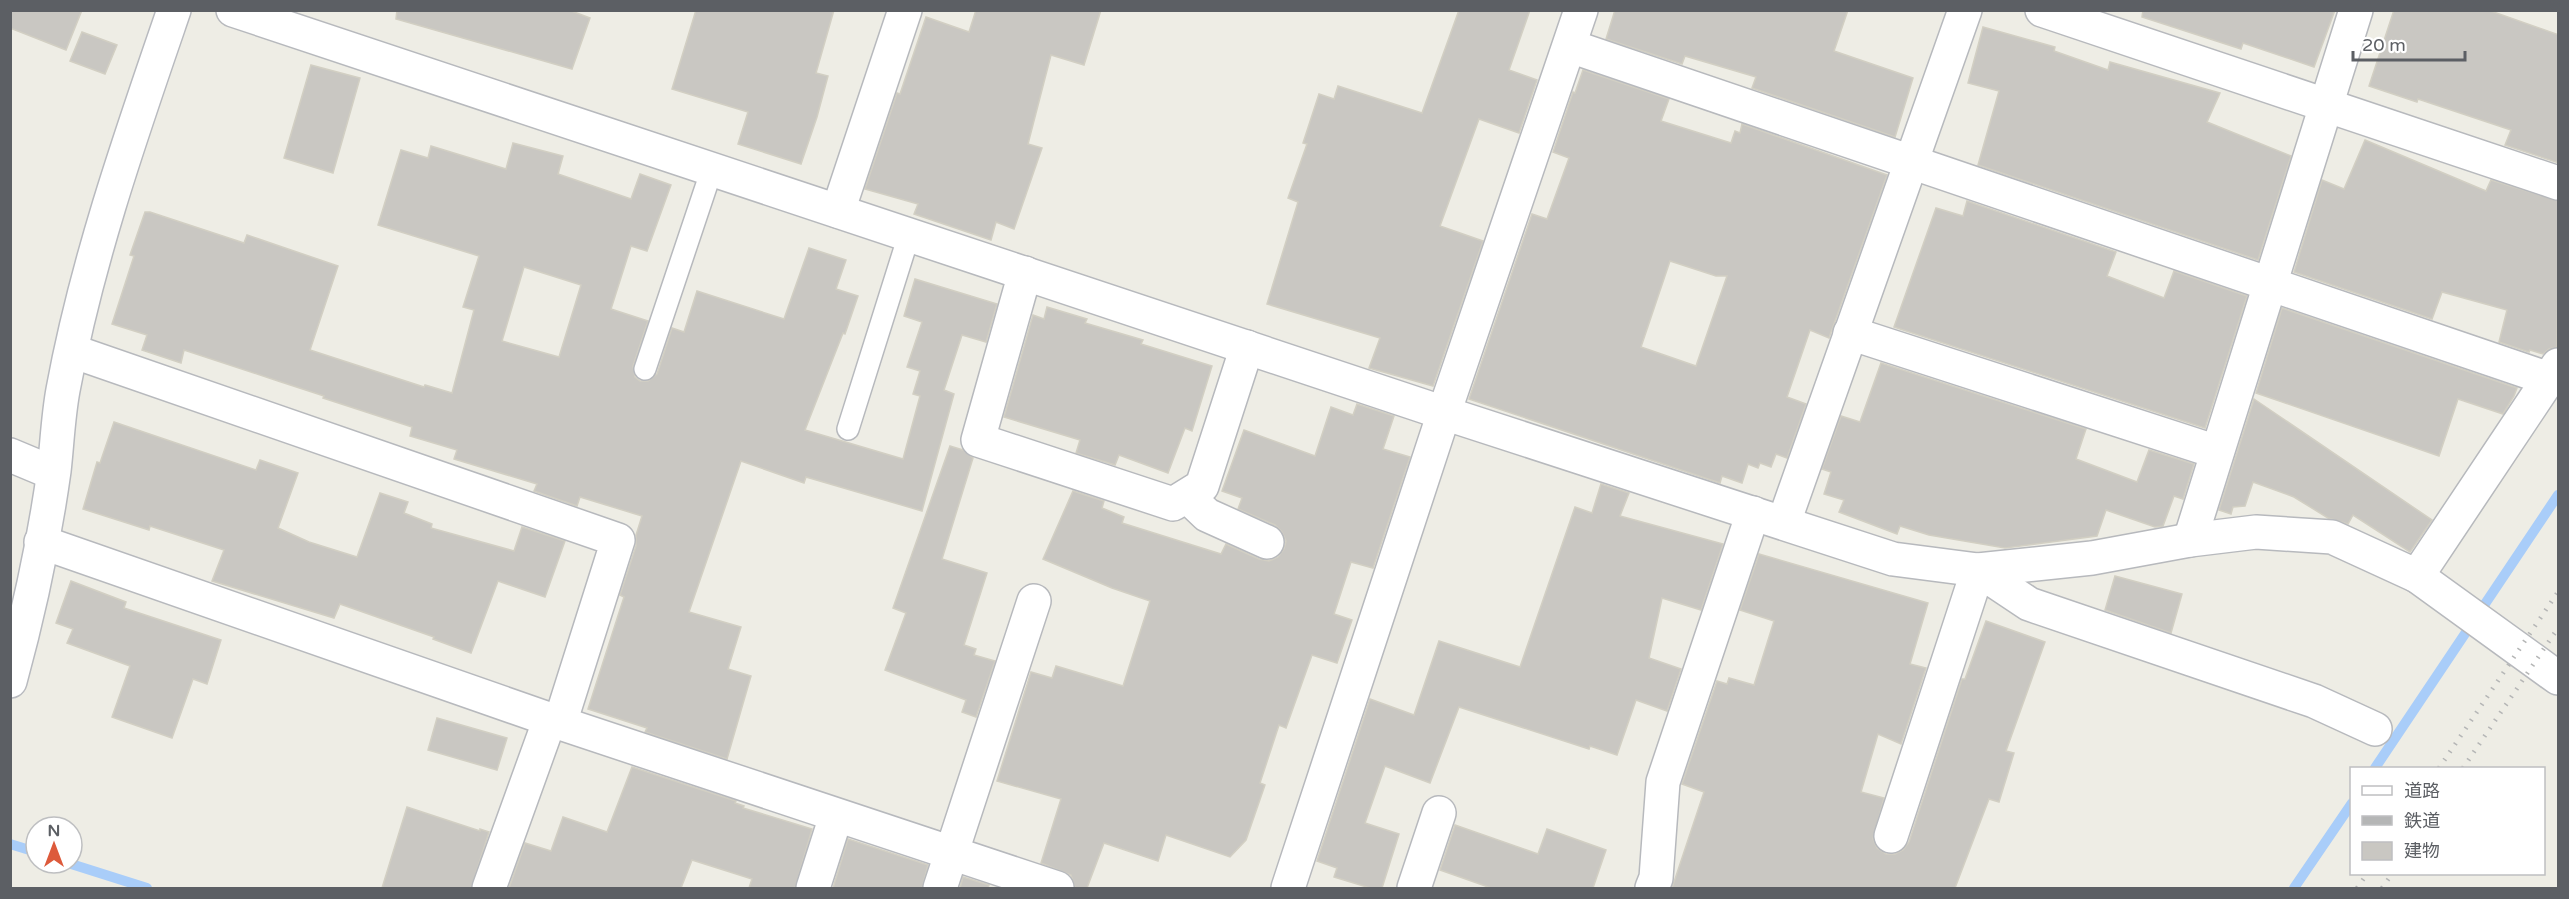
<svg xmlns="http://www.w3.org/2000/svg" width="2569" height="899" font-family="'Varela Round','Noto Sans JP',sans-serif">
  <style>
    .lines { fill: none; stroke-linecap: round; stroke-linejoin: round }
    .stream { stroke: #a9cdf9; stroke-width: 10 }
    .building { fill: #c9c7c2; stroke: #d2cfc3; stroke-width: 1.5; fill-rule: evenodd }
    .lane-casing { stroke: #b7b9bd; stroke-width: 24 }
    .street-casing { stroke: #b7b9bd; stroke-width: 36 }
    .secondary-casing { stroke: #b8babf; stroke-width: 36 }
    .lane { stroke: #fff; stroke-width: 21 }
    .street { stroke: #fff; stroke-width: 33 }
    .secondary { stroke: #fff; stroke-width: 33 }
    .rail { stroke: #b5b6b6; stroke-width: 4.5; stroke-dasharray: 1.5 8; stroke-linecap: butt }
  </style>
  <rect width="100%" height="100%" fill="#eeede5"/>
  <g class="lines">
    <!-- stream -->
    <g class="stream">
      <polyline points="2375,768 2558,495"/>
      <polyline points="10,844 36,852"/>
      <polyline points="68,863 147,888"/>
      <polyline points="2294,888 2352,803"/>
    </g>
  </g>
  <!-- building -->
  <g class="building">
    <polygon points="10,10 82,10 66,50 10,28"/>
    <polygon points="397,10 569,10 590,18 572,69 396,19"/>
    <polygon points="696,10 834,10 816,73 828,76 817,117 801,164 738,144 748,112 672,89"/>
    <polygon points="976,10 1101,10 1084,65 1051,55 1028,144 1042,148 1014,229 996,222 991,240 914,214 918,204 865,189 897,93 900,94 926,17 969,32"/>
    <polygon points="1459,10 1530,10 1509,70 1537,80 1519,133 1479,119 1440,226 1483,241 1433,386 1369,368 1380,338 1267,304 1298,202 1288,198 1307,144 1303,143 1319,94 1334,99 1338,86 1422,113"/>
    <polygon points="1615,10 1848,10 1834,51 1913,78 1895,137 1752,88 1756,77 1685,56 1682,64 1606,39"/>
    <polygon points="2143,10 2335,10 2314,67 2243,43 2241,49 2142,17"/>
    <polygon points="2394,10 2488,10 2559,35 2559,163 2505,145 2511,130 2418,99 2417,102 2369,86"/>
    <polygon points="1983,27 2055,47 2054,51 2108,70 2110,62 2220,93 2207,122 2291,156 2258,260 1978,165 1999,91 1968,83"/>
    <polygon points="82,32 117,45 105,74 70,61"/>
    <polygon points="311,65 360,78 333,173 284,158"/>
    <path d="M 1583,70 L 1669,99 L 1661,121 L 1731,143 L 1735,131 L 1740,133 L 1742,124 L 1887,175 L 1829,338 L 1810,330 L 1787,397 L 1806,404 L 1787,458 L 1776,454 L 1771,467 L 1760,463 L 1758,468 L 1748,464 L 1742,483 L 1722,476 L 1720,483 L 1469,399 L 1532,214 L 1547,219 L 1569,158 L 1553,152 L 1573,92 L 1575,93 ZM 1670,261 L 1716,276 L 1727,276 L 1696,366 L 1641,347 Z"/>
    <polygon points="2365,140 2486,191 2491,180 2559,201 2557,347 2549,349 2543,354 2530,350 2529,352 2499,342 2507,310 2442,292 2432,319 2294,272 2322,180 2344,189"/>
    <path d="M 513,143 L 563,156 L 558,174 L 631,199 L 640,174 L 671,185 L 647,251 L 631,246 L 611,309 L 648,321 L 633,366 L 635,377 L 640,381 L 648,381 L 657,374 L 672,328 L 684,332 L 697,291 L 784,319 L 809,248 L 846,260 L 836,289 L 858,296 L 845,334 L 843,333 L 805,430 L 903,459 L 920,396 L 913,394 L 920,371 L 907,367 L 922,322 L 904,316 L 915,279 L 997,304 L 986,342 L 962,335 L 944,390 L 954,394 L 922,511 L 806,477 L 804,483 L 741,461 L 689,612 L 741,627 L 728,669 L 751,676 L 727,759 L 645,732 L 647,728 L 588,709 L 624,597 L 620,595 L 636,546 L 636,535 L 642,516 L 580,497 L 577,506 L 534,491 L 537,484 L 454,459 L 457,450 L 410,436 L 412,427 L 323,398 L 324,396 L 278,381 L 184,350 L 181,363 L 142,350 L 147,335 L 112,324 L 134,256 L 130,255 L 145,212 L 150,212 L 244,243 L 247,235 L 338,266 L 310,350 L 424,387 L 425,385 L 452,393 L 474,310 L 463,307 L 479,256 L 378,225 L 401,150 L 428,158 L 431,146 L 506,169 ZM 524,267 L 581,285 L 559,357 L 502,341 Z"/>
    <polygon points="1967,201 2116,252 2107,276 2164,298 2174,271 2247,296 2205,428 1894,327 1936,208 1963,216"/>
    <polygon points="1047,307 1087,319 1085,323 1143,340 1141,344 1212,366 1192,431 1185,428 1168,473 1119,455 1115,465 1076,453 1080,440 1004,417 1033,315 1044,319"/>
    <polygon points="2282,308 2517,388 2514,396 2503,414 2458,399 2439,456 2256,393"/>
    <polygon points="1881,363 2086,429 2076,459 2137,482 2149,450 2194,464 2183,499 2174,496 2163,526 2155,527 2106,510 2097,536 2005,548 1929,535 1900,526 1897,534 1839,512 1844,500 1824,494 1831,472 1822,469 1841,416 1860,422"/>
    <polygon points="2254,399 2432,520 2410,552 2353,515 2348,524 2328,518 2294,497 2253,482 2245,506 2233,507 2231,514 2219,510"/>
    <polygon points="1357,404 1394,416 1383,449 1410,457 1373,568 1351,562 1334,614 1352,620 1337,663 1312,655 1286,728 1279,725 1260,783 1265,785 1246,840 1230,857 1166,835 1158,861 1104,843 1087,888 1075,888 1071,875 1041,863 1061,799 997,781 1031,672 1052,678 1056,666 1123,686 1150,601 1112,588 1043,559 1073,491 1104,501 1102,508 1124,517 1122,523 1221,554 1226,544 1259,559 1269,561 1278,557 1284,549 1286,541 1282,532 1275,525 1238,509 1242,498 1222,491 1244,430 1315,456 1331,407 1353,415"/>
    <polygon points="114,422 256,470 260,460 298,473 278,528 309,542 357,557 380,493 408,502 404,513 432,524 431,528 514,551 522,527 565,541 545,597 498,581 471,653 433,639 434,637 340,604 334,618 212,581 224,550 150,526 149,530 83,509 97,462 100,463"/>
    <polygon points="950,446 963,450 973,458 942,559 987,573 964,645 976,649 974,655 995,661 976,717 962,712 966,700 885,670 906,613 893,608"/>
    <polygon points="1601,484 1629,493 1620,516 1723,544 1701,610 1662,598 1649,658 1681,669 1667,711 1636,700 1617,755 1590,746 1589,749 1459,707 1430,783 1385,766 1365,823 1399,834 1382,888 1370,888 1334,877 1337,868 1317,861 1370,699 1414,715 1439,641 1520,667 1575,507 1592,513"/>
    <polygon points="1759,554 1928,603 1910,664 1926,668 1901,744 1878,734 1861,792 1884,798 1873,839 1877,848 1886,854 1895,854 1903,850 1909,842 1962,679 1965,679 1986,621 2045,642 2006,751 2014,753 1999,802 1989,799 1955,888 1672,888 1704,792 1682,784 1717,681 1727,684 1729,678 1754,685 1774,621 1740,610"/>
    <polygon points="2115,576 2182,594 2171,633 2105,610"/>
    <polygon points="71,581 126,602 124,608 221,640 207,684 193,679 172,738 112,717 130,666 67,643 73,629 56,623"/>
    <polygon points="437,718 507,738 497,770 428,750"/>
    <polygon points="632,767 736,801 735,803 744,806 743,808 812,829 795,888 749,888 752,879 692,860 681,888 509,888 525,843 551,851 563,817 607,832"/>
    <polygon points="407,807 480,831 480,829 489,832 471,888 382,888"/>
    <polygon points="1455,825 1538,854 1547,829 1606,850 1593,888 1491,888 1440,870"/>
    <polygon points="848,839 928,865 922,888 833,888"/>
    <polygon points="963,877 989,885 988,888 960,888"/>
  </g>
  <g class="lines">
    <defs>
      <g id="lane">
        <polyline points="645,369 712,169"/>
        <polyline points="848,429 909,235"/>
      </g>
      <g id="street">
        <polyline points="233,10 1444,413 1893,559 1978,570 2092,558 2190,540 2256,532 2332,537 2417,576 2558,678"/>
        <polyline points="2042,10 2558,183"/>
        <polyline points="1570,46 2549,379"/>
        <polyline points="838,211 905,10"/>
        <polyline points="1025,273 978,440 1173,504 1202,486 1247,347"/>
        <polyline points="1850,333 2217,452"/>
        <polyline points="72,351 618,540 560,723"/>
        <polyline points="10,455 53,473"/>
        <polyline points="1187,496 1207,515 1267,542"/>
        <polyline points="1784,522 1965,10"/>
        <polyline points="2190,540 2356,10"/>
        <polyline points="41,542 560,723 1057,888"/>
        <polyline points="2417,576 2558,365"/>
        <polyline points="1891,836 1978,570 2029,604 2314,701 2375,729"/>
        <polyline points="489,888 550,719"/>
        <polyline points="813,888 836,816"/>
        <polyline points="940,888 1034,601"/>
        <polyline points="1288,888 1444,413 1581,10"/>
        <polyline points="1414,888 1439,813"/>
        <polyline points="1652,888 1656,878 1663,782 1753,513"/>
      </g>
      <path id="secondary" d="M 10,681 C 29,612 44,542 54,471 C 57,445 58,417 63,390 C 87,260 131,135 174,10"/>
    </defs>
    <!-- lane casing -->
    <use href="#lane" class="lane-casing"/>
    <!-- street casing -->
    <use href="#street" class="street-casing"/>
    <!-- secondary casing -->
    <use href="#secondary" class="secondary-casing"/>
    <!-- lane -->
    <use href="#lane" class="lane"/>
    <!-- street -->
    <use href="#street" class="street"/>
    <!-- secondary -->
    <use href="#secondary" class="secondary"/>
    <!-- rail -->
    <g class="rail">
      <polyline points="2439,768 2558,592"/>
      <polyline points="2463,768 2558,628"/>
      <polyline points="2357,888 2367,874"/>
      <polyline points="2382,888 2392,874"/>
    </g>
  </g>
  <!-- border -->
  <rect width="2569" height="899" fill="none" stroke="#5c5f64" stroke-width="24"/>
  <!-- legend -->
  <rect x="2350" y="767" width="195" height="108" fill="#ffffff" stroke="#bebfc1" stroke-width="1.5"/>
  <rect x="2362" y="786" width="30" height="9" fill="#ffffff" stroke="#bebfc1" stroke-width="1.5"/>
  <text x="2404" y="797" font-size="18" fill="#5c5f64">道路</text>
  <rect x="2362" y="816" width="30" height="9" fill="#b5b6b6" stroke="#bebfc1" stroke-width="1.5"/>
  <text x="2404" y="827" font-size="18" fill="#5c5f64">鉄道</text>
  <rect x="2362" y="842" width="30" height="18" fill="#c9c7c2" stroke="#bebfc1" stroke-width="1.5"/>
  <text x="2404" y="857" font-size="18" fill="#5c5f64">建物</text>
  <!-- north arrow -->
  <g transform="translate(54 845)"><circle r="28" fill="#ffffff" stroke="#bebfc1" stroke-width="1.5"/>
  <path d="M0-4.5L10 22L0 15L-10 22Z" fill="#dd5a3b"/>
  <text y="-9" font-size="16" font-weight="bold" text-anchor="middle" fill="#5c5f64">N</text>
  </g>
  <!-- scale -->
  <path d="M2353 51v9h112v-9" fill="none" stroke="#5c5f64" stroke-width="3"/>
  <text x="2362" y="51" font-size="18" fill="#5c5f64" stroke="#ffffff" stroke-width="4.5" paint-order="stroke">20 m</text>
</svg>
